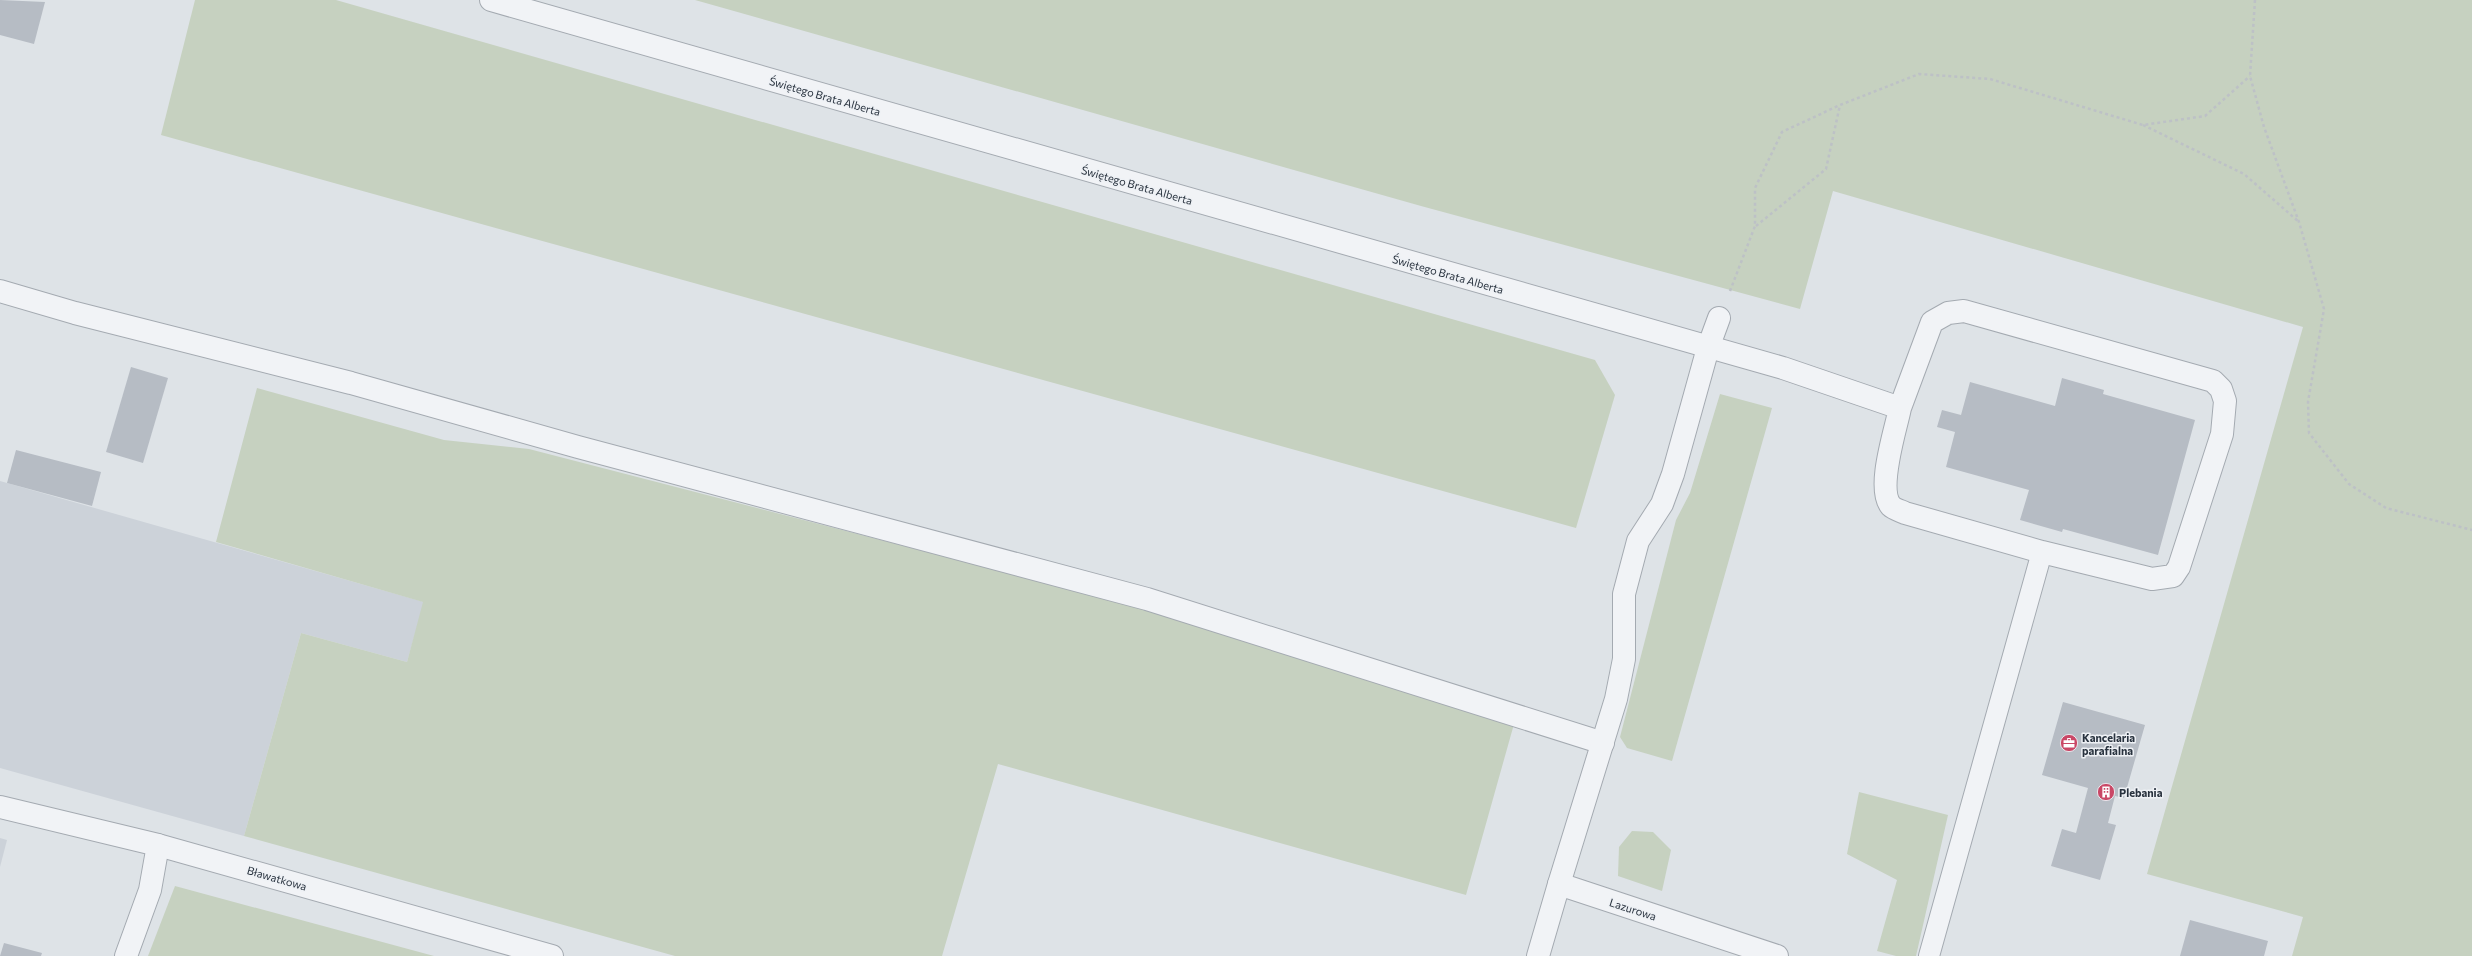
<svg xmlns="http://www.w3.org/2000/svg" width="2472" height="956" font-family="Commissioner,sans-serif">
  <style>
    .built { fill: #ccd2d9 }
    .green { fill: #c6d1c0 }
    .building { fill: #b6bcc4 }
    .lines { fill: none; stroke-linecap: round; stroke-linejoin: round }
    .lane-casing { stroke: #a4aab1; stroke-width: 22 }
    .street-casing { stroke: #a4aab1; stroke-width: 24 }
    .path { stroke: #bdc1c6; stroke-width: 2.5; stroke-dasharray: 3 3; stroke-linecap: butt }
    .lane { stroke: #f1f3f6; stroke-width: 20 }
    .street { stroke: #f1f3f6; stroke-width: 22 }
    .labels { text-anchor: middle; dominant-baseline: central; stroke-width: 3; stroke-linejoin: round; paint-order: stroke }
    .street-label { font-size: 11px; fill: #28323e; stroke: #eef1f5 }
    .poi-label { font-size: 11px; font-weight: bold; fill: #28323e; stroke: #eef1f5; text-anchor: start }
  </style>
  <rect width="100%" height="100%" fill="#dee3e7"/>
  <!-- built -->
  <g class="built">
    <polygon points="0,481 424,602 407,662 301,633 244,836 0,768"/>
    <polygon points="0,838 7,840 0,867"/>
  </g>
  <!-- green -->
  <g class="green">
    <polygon points="195,0 336,0 1595,360 1615,395 1576,528 161,135"/>
    <polygon points="695,0 2472,0 2472,956 2292,956 2303,917 2147,874 2303,327 1833,191 1800,309 1421,206"/>
    <polygon points="257,388 444,440 529,449 1113,600 1514,724 1466,895 998,764 942,956 675,956 244,836 301,633 407,662 423,602 216,542"/>
    <polygon points="1720,394 1772,408 1672,761 1627,748 1620,737 1676,520 1690,493"/>
    <polygon points="1859,792 1948,815 1916,956 1896,956 1877,951 1897,880 1847,854"/>
    <polygon points="1632,831 1653,832 1671,850 1662,891 1618,876 1619,847"/>
    <polygon points="175,886 434,956 148,956"/>
  </g>
  <!-- building -->
  <g class="building">
    <polygon points="0,0 45,2 34,44 0,35"/>
    <polygon points="131,367 168,378 143,463 106,452"/>
    <polygon points="2062,378 2104,390 2103,394 2195,420 2158,555 2063,529 2062,532 2020,520 2029,490 1946,467 1955,432 1937,427 1942,410 1961,415 1970,382 2055,406"/>
    <polygon points="16,450 101,472 92,506 7,483"/>
    <polygon points="2063,702 2145,725 2124,798 2115,796 2108,823 2116,825 2100,880 2051,866 2062,829 2076,833 2088,788 2042,775"/>
    <polygon points="2190,920 2268,941 2264,956 2180,956"/>
    <polygon points="4,943 42,953 41,956 0,956"/>
  </g>
  <g class="lines">
    <defs>
      <polyline id="lane" points="1929,956 2042,552"/>
      <g id="street">
        <path d="M 491,0 L 1783,368 L 1900,408 L 1932,322 L 1948,313 L 1964,311 L 2213,381 L 2221,389 L 2225,401 L 2222,434 L 2179,567 L 2173,576 L 2152,579 L 2042,552 L 1905,513 C 1901,511 1894,509 1891,506 C 1876,488 1896,429 1900,408"/>
        <polyline points="0,291 75,313 351,383 578,447 1147,599 1603,743"/>
        <polyline points="0,807 158,845 552,956"/>
        <polyline points="1559,884 1616,699 1624,659 1624,594 1638,541 1662,504 1673,474 1708,348 1719,318"/>
        <polyline points="126,956 150,890 158,845"/>
        <polyline points="1538,956 1559,884 1777,956"/>
      </g>
    </defs>
    <!-- lane casing -->
    <use href="#lane" class="lane-casing"/>
    <!-- street casing -->
    <use href="#street" class="street-casing"/>
    <!-- path -->
    <g class="path">
      <polyline points="2255,0 2250,76 2264,127 2299,222 2324,309 2308,402 2309,433 2349,484 2386,508 2472,530"/>
      <polyline points="2143,125 2244,174 2299,222"/>
      <polyline points="1756,226 1826,169 1840,105"/>
      <polyline points="1730,291 1755,226 1755,188 1782,132 1840,105 1919,74 1990,79 2143,125 2205,116 2250,76"/>
    </g>
    <!-- lane -->
    <use href="#lane" class="lane"/>
    <!-- street -->
    <use href="#street" class="street"/>
  </g>
  <!-- icons -->
  <defs>
    <symbol id="office-disc" viewBox="-11 -11 22 22"><circle r="9.5" fill="#c94766" stroke="#eef1f5"/><path d="M-6-3h4V-5.5h4V-3h4V5H-6ZM-1-4.5V-3h2v-1.5ZM-6 0V1H6V0Z" fill="#fff"/></symbol>
    <symbol id="building-disc" viewBox="-11 -11 22 22"><circle r="9.5" fill="#c94766" stroke="#eef1f5"/><path d="M-4-6H4V6H1V3H-1V6H-4ZM-2.5-4.3h1.7v1.8h-1.7ZM.8-4.3h1.7v1.8H.8ZM-2.5-1h1.7V.8h-1.7ZM.8-1h1.7V.8H.8Z" fill="#fff"/></symbol>
  </defs>
  <g fill-rule="evenodd">
    <use href="#office-disc" x="2059" y="733" width="20" height="20"/>
    <use href="#building-disc" x="2096" y="782" width="20" height="20"/>
  </g>
  <g class="labels">
    <!-- street labels -->
    <g class="street-label">
      <text transform="translate(825 96) rotate(16)">Świętego Brata Alberta</text>
      <text transform="translate(1137 185) rotate(16)">Świętego Brata Alberta</text>
      <text transform="translate(1448 274) rotate(16)">Świętego Brata Alberta</text>
      <text transform="translate(277 878) rotate(16)">Bławatkowa</text>
      <text transform="translate(1633 909) rotate(18)">Lazurowa</text>
    </g>
    <!-- poi labels -->
    <g class="poi-label">
      <text x="2082" y="737">Kancelaria<tspan x="2082" dy="13">parafialna</tspan></text>
      <text x="2119" y="792">Plebania</text>
    </g>
  </g>
</svg>
